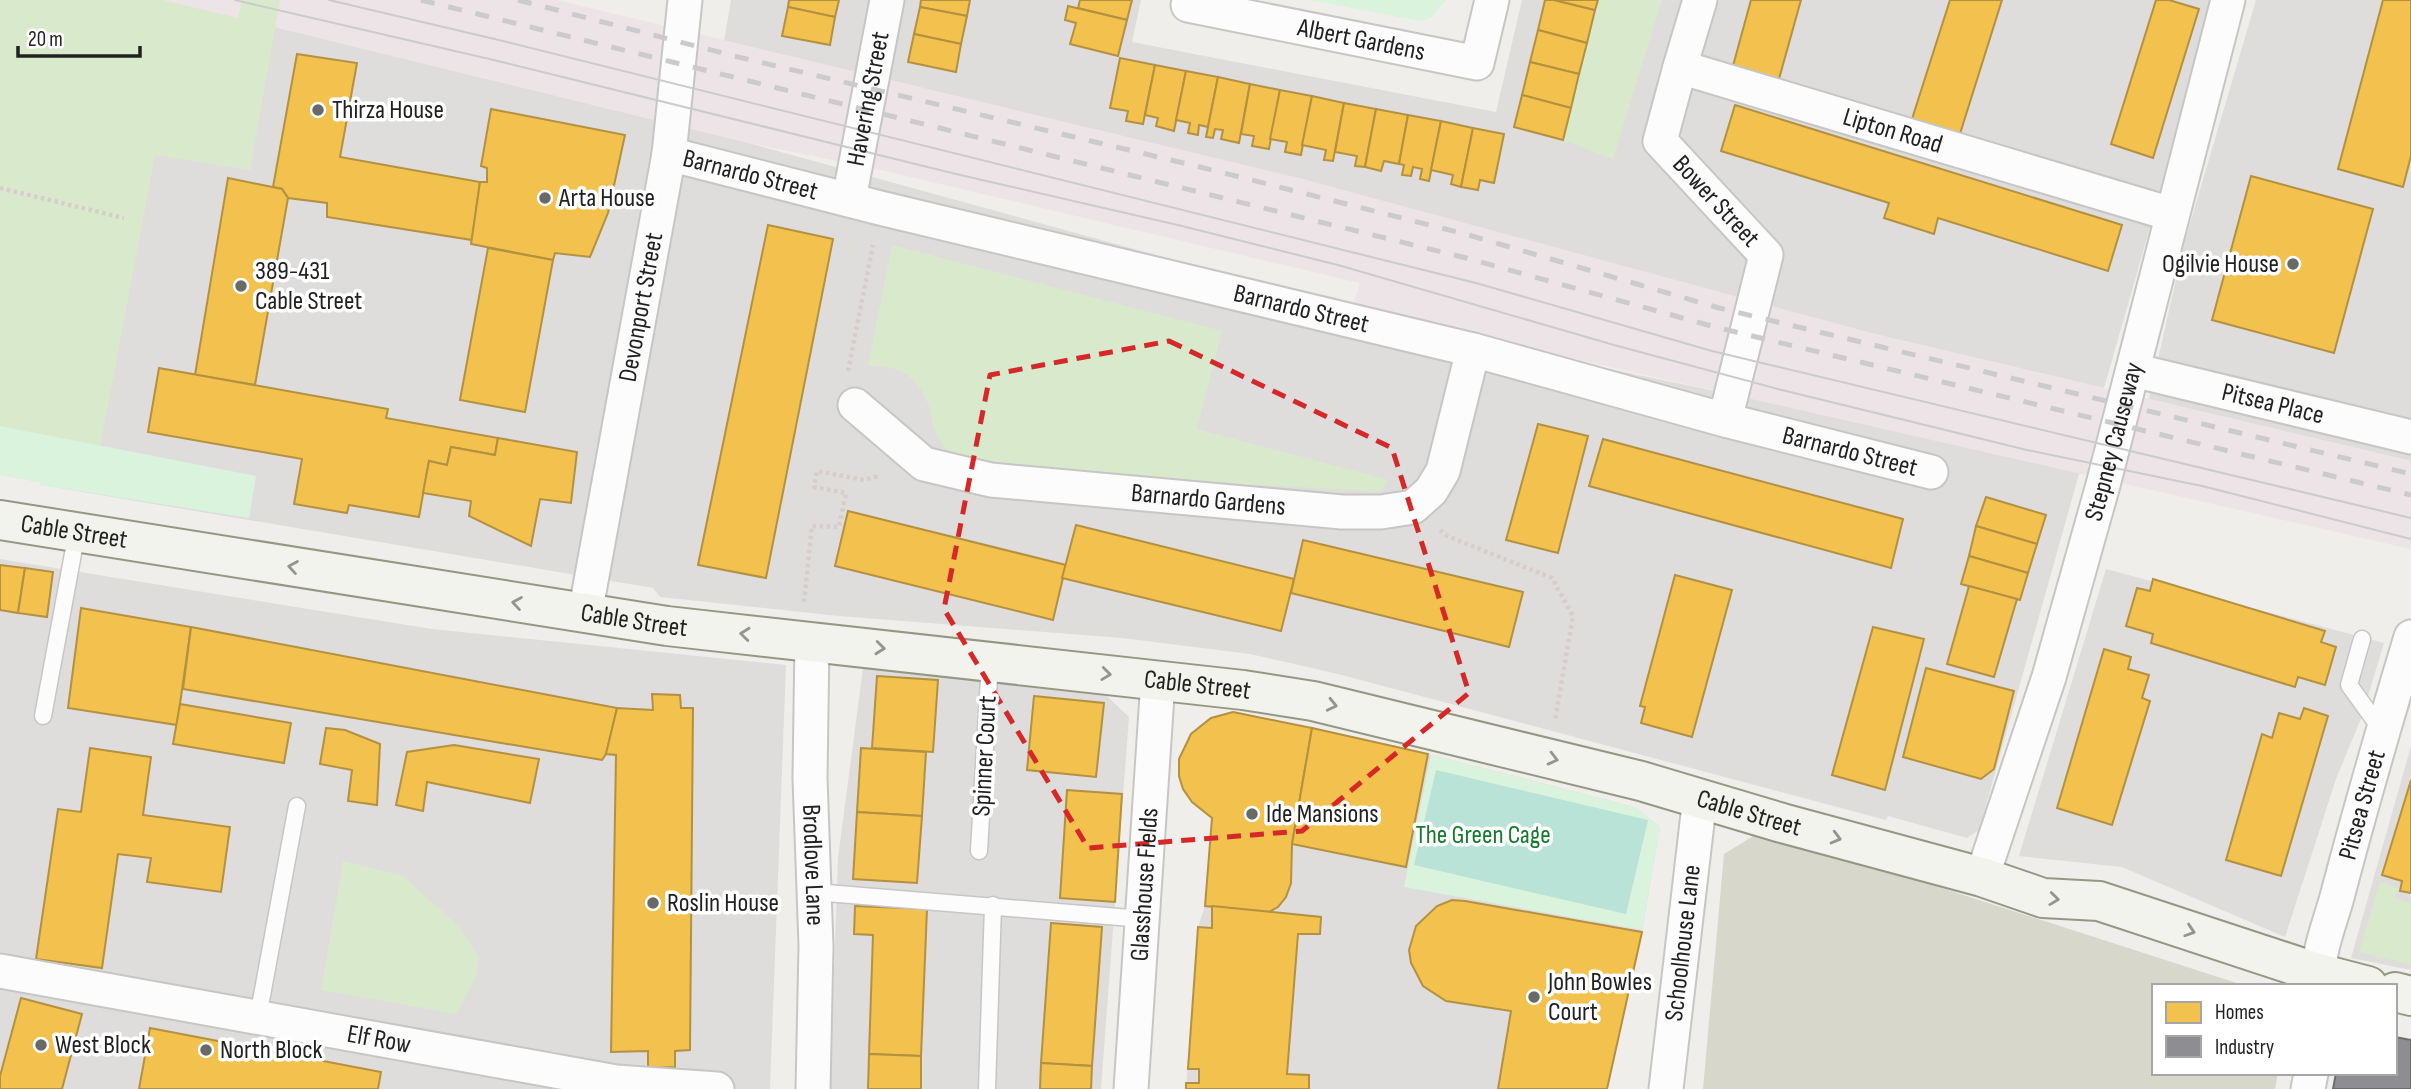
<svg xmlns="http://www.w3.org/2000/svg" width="2411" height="1089" font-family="'Sofia Sans Condensed',sans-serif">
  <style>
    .residential { fill: #dedddb }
    .industrial { fill: #ece4e7 }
    .construction { fill: #d7d7cc }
    .grass { fill: #d8eacb }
    .park { fill: #daf3dd }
    .pitch { fill: #b9e3d6 }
    .homes { fill: #f2c14e; stroke: #b39140; stroke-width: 2 }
    .industry { fill: #8d8d92; stroke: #6d6d70; stroke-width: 2 }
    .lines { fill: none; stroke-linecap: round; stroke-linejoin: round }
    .lane-casing { stroke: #c6c6c4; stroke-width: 19 }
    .street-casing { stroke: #c6c6c4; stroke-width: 37 }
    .secondary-casing { stroke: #949883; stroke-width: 42 }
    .path { stroke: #d7cdca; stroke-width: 4.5; stroke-dasharray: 3.5 3.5; stroke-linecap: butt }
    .lane { stroke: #fdfcfc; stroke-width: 16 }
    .street { stroke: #fdfcfc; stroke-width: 33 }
    .secondary { stroke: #f2f3ed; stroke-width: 38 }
    .tram { stroke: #cbcbcb; stroke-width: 2 }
    .rail { stroke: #cbcbcb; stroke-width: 5; stroke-dasharray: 14 14; stroke-linecap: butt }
    .oneway { stroke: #949491 }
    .marked { fill: none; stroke: #d62828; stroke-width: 5; stroke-dasharray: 14 9; stroke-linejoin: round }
    .poi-dot { fill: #696967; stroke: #fff; stroke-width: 2.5 }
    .labels { text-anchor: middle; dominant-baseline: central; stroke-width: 7; stroke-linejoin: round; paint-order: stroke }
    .street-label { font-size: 26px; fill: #212121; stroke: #fff }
    .poi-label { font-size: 26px; fill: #212121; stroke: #fff; text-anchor: start }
    .park-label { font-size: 26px; fill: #137b2a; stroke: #fff }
  </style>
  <rect width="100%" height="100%" fill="#efeeea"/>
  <!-- residential -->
  <g class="residential">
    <polygon points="0,0 239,18 745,142 1450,336 2081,467 1979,830 1967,838 1888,816 1886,820 1338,674 1250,654 1122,638 839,616 660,597 653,588 41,485 40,482 0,475"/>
    <polygon points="731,0 1141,0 1132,42 1496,112 1522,0 2215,0 2104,388 1879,335 724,41"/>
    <polygon points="2256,0 2411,0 2411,461 2149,399 2184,244"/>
    <polygon points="0,559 432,629 786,665 770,1089 0,1089"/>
    <polygon points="2106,569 2384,643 2362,716 2336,779 2285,937 2122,867 2019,856"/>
    <polygon points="863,668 1104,693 1129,717 1101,1089 830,1089 838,858"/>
    <polygon points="1233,712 1428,754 1635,807 1660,827 1642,932 1607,1089 1186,1089 1198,927 1205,906 1212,819 1192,802 1183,789 1179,776 1179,759 1191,734 1199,726 1211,718"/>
    <polygon points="2411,746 2411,970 2351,958"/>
  </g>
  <!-- industrial -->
  <polygon class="industrial" points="163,0 557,0 1303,179 1879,335 2411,461 2411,549 1352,308 1360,283 890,172 745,142"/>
  <!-- construction -->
  <polygon class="construction" points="1755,835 1892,872 2246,986 2154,986 2154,1073 2278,1073 2275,1089 1703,1089 1724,854"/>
  <!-- grass -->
  <g class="grass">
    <polygon points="0,0 163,0 238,18 242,0 280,0 250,170 155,155 100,447 0,426"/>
    <polygon points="1598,0 1662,0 1613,159 1563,140"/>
    <path d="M 892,245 L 1222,331 L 1197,429 L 1389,480 L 1380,492 L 969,467 C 957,458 944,450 937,436 C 933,428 932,418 930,409 C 919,377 902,365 868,366 Z"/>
    <polygon points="343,861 403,876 460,927 479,958 476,977 457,1014 321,990"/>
    <polygon points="2380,882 2398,888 2395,898 2411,903 2411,965 2359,952"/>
  </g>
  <!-- park -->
  <g class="park">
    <polygon points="1309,0 1446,0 1431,18 1420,21"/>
    <polygon points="0,426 256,476 249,518 41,485 40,482 0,475"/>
    <polygon points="1431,755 1635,807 1660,827 1642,930 1404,887"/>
  </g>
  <!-- pitch -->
  <polygon class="pitch" points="1436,770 1648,820 1626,914 1414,865"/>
  <!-- homes -->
  <g class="homes">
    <polygon points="789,0 839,0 835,17 788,7"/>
    <polygon points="921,0 970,0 967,16 920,7"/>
    <polygon points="1080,0 1132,0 1127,20 1078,8"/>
    <polygon points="1545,0 1554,0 1595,10 1587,43 1538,30"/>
    <polygon points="1554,0 1598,0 1595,10"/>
    <polygon points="1751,0 1801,0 1777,86 1731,73"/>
    <polygon points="1950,0 2002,0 1959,137 1911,122"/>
    <polygon points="2156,0 2169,0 2199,9 2153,158 2111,144"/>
    <polygon points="2383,0 2411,0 2411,156 2403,187 2338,169"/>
    <polygon points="1068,6 1127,20 1118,56 1070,44 1076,23 1065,20"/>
    <polygon points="788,7 835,17 830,45 782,36"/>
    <polygon points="920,7 967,16 961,44 914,34"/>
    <polygon points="1538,30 1587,43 1579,74 1530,62"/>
    <polygon points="914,34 961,44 956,72 908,62"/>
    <polygon points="297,54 357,63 340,157 480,182 472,240 327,217 327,203 288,198 282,189 273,187"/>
    <polygon points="1120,58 1155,65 1143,124 1126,121 1128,111 1110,108"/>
    <polygon points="1530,62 1579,74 1571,108 1522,95"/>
    <polygon points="1155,65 1186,71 1174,131 1156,126 1158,118 1145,115"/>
    <polygon points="1186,71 1218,77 1208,127 1199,125 1198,135 1188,133 1190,123 1176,120"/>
    <polygon points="1218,77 1250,84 1239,143 1221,139 1223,130 1215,129 1213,138 1206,137"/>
    <polygon points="1250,84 1280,90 1269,149 1252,146 1254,136 1241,134"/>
    <polygon points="1280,90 1312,96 1301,155 1285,152 1287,142 1270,139"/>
    <polygon points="1522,95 1571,108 1563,140 1514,127"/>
    <polygon points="1312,96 1344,103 1333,161 1324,160 1326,150 1302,145"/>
    <polygon points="1344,103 1376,109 1365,167 1355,166 1357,156 1335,152"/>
    <polygon points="1735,105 2122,225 2108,271 1938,218 1934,234 1884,218 1889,203 1721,151"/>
    <polygon points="491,109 625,135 608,213 590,257 555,253 553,260 471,244 480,182 487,182 487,168 481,166"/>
    <polygon points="1376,109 1408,115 1399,164 1384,161 1381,171 1365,167"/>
    <polygon points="1408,115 1441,121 1429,181 1420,179 1422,169 1413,167 1411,176 1402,175 1404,165 1399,164"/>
    <polygon points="1441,121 1473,128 1461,187 1451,184 1453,175 1431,170"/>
    <polygon points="1473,128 1504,134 1494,183 1480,180 1478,190 1461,187"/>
    <polygon points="2251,176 2373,209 2334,353 2212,320"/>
    <polygon points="228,178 282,189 288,198 255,385 195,375"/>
    <polygon points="768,225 833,239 766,578 698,565"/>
    <polygon points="488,248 553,260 525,412 460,400"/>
    <polygon points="159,368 388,409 386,418 498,438 495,455 451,447 447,465 429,461 419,517 349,505 347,513 294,504 302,459 148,432"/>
    <polygon points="1538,424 1588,436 1558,553 1506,540"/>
    <polygon points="498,438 577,452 571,503 540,499 531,546 469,516 471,501 423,493 429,461 447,465 451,447 495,455"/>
    <polygon points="1603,439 1903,519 1891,568 1589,486"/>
    <polygon points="1986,497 2046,515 2037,544 1976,526"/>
    <polygon points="848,511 1066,565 1053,620 835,566"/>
    <polygon points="1076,525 1294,579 1281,631 1062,578"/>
    <polygon points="1976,526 2037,544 2028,573 1969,556"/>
    <polygon points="1303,540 1523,592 1509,647 1291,593"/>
    <polygon points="1969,556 2028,573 2020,600 1961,584"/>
    <polygon points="0,565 25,568 18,613 0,610"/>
    <polygon points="25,568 53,572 47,617 18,613"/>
    <polygon points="1675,575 1732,590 1692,737 1641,723 1645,707 1640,706"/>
    <polygon points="2153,579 2325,631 2321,642 2336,647 2325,685 2298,677 2295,687 2151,643 2153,634 2126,626 2137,588 2150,591"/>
    <polygon points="1969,586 2017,599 1994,677 1947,664"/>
    <polygon points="81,608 191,627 177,725 68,708"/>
    <polygon points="191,627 617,708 606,754 602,760 183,689"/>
    <polygon points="1873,627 1924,639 1885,790 1832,775"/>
    <polygon points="2104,649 2131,657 2128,669 2149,675 2142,698 2150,701 2112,825 2057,808"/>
    <polygon points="1926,668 2014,691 1994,769 1981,779 1903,757"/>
    <polygon points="877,676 938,680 933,752 872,748"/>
    <polygon points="652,694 680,695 681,708 693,708 690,1050 675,1051 675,1067 648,1068 648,1051 611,1052 616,755 606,754 617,708 653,710"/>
    <polygon points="1034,696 1104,703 1096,777 1027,770"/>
    <polygon points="180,704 291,723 284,763 173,744"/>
    <polygon points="2304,708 2328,716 2281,876 2226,860 2262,734 2272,738 2279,713 2300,719"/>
    <polygon points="1233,712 1312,728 1292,844 1291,883 1286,897 1278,907 1269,912 1205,906 1212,818 1192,802 1183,789 1179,776 1179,759 1191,734 1211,718"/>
    <polygon points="326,728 345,730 380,744 377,805 348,801 352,770 320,764"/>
    <polygon points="1312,728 1428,754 1406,867 1292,844"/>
    <polygon points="454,745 539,759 530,803 427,782 423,811 396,805 407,752"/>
    <polygon points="90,748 151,757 143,815 230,827 221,892 147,882 151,858 118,854 102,968 36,959 58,809 81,812"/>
    <polygon points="861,748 926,752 922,816 857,812"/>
    <polygon points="2411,780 2411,893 2400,891 2402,881 2382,875"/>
    <polygon points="1067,790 1122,794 1115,902 1060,898"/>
    <polygon points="857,812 922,816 917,883 853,879"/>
    <polygon points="1452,900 1465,901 1642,932 1607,1089 1498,1089 1511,1011 1446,1001 1423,986 1411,963 1409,950 1416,926 1437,906"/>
    <polygon points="855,906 927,909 921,1056 869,1054 873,935 854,934"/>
    <polygon points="1212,906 1321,917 1320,934 1298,934 1287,1074 1309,1075 1309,1089 1186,1089 1186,1083 1199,1083 1199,1069 1188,1069 1198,927 1212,928"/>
    <polygon points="1051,923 1102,927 1092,1066 1041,1063"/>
    <polygon points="21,998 82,1014 62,1089 0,1089 0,1076"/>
    <polygon points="150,1028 381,1072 378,1089 139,1089"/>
    <polygon points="869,1054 921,1056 921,1089 868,1089"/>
    <polygon points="1041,1063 1092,1066 1091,1089 1040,1089"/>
  </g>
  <!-- industry -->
  <polygon class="industry" points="2395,1037 2411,1040 2411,1089 2333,1089 2336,1073 2395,1073"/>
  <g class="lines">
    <defs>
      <g id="lane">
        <polyline points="2362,639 2349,685 2383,732"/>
        <polyline points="43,716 77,532"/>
        <polyline points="979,851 990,661"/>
        <polyline points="814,892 1143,919"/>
        <polyline points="258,1017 297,806"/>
        <polyline points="987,1089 993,905"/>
      </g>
      <g id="street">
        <path id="s1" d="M 1189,0 L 1188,5 L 1477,63 L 1492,0"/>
        <path id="s2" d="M 1700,0 L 1680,67 L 2171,214"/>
        <path id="s3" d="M 1680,67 L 1660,141 L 1766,255 L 1725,420"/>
        <path id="s4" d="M 669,154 L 880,208 L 1473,350 L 1725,420 L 1931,472"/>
        <path id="s5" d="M 849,199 L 887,0"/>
        <path id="s6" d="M 2133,370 L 2411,437"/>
        <path id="s7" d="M 855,405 L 924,464 L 991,480 L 1342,512 L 1381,512 L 1413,507 L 1431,491 L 1443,471 L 1473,350"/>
        <path id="s8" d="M 585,614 L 669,154 L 685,0"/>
        <path id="s9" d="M 812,641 L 810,778 L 816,946 L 813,1089"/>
        <path id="s10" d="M 1982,877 L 2049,677 L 2103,485 L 2228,0"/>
        <path id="s11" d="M 0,971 L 616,1082 L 717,1089"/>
        <path id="s12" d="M 2321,986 C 2314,958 2330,924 2337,897 C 2360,810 2385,723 2411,637"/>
        <path id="s13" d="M 1131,1089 L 1158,680"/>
        <path id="s14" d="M 1666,1089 L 1700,797"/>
        <polyline points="2308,1089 2311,1073"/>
      </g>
      <g id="secondary">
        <path id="s15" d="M 0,520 L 667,626 L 1243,690 L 1313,701 L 1641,781 L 1782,823 L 1982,877 L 2043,898 L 2099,901 L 2318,973 L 2368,986"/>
        <polyline points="2395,992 2411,996"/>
      </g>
    </defs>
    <!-- lane casing -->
    <use href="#lane" class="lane-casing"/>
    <!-- street casing -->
    <use href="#street" class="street-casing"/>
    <!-- secondary casing -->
    <use href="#secondary" class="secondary-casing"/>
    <!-- path -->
    <g class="path">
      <polyline points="0,188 124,218"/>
      <polyline points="848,371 873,245"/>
      <polyline points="1440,530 1447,536 1552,578 1573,616 1555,720"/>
      <polyline points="804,602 812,526 839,527 846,493 814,487 817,471 864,480 879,476"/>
    </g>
    <!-- lane -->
    <use href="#lane" class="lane"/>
    <!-- street -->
    <use href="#street" class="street"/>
    <!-- secondary -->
    <use href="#secondary" class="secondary"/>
    <!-- tram -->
    <g class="tram">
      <polyline points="235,0 498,61 956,174 1182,226 1338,265 1614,345 1782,390 2027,450 2202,486 2411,539"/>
      <polyline points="329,0 503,41 1476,283 1712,351 2411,518"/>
    </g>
    <!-- rail -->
    <g class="rail">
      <polyline points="421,0 1466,258 1715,327 2411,495"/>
      <polyline points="518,0 734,56 1200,167 1465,234 1719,308 2411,474"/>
    </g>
  </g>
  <!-- one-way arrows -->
  <defs><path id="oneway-chevron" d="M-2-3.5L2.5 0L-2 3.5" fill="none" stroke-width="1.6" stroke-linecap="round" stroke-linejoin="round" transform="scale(1.75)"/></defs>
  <g class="oneway">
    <use href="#oneway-chevron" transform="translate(293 567) rotate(-171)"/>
    <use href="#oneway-chevron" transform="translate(517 603) rotate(-171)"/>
    <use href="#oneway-chevron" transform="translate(745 634) rotate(-174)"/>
    <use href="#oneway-chevron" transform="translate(880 648) rotate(6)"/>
    <use href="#oneway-chevron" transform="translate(1106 674) rotate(7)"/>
    <use href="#oneway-chevron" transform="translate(1332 705) rotate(13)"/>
    <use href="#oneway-chevron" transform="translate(1553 759) rotate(14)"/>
    <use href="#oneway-chevron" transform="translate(1836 838) rotate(15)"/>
    <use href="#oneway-chevron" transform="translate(2054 899) rotate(7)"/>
    <use href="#oneway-chevron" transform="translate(2190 931) rotate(18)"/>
  </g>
  <!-- marked area -->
  <path class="marked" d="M 1169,341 L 1392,448 L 1469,693 L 1302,831 L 1088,848 L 944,609 L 990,375 Z"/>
  <!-- markers -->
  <g class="poi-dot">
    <circle cx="318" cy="110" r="7"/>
    <circle cx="545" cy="198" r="7"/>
    <circle cx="2293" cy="264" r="7"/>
    <circle cx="241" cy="286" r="7"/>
    <circle cx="1252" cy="814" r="7"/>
    <circle cx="653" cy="903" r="7"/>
    <circle cx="1534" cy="997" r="7"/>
    <circle cx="41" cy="1045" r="7"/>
    <circle cx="206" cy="1050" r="7"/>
  </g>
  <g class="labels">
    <!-- street labels -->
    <g class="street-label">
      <text stroke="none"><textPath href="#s1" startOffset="182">Albert Gardens</textPath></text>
      <text stroke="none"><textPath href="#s5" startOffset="102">Havering Street</textPath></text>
      <text stroke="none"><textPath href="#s2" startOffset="292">Lipton Road</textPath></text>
      <text stroke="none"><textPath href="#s4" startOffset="84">Barnardo Street</textPath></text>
      <text stroke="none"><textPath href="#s3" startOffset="159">Bower Street</textPath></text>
      <text stroke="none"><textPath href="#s8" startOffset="312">Devonport Street</textPath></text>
      <text stroke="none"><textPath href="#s4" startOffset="651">Barnardo Street</textPath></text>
      <text stroke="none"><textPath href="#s6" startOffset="144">Pitsea Place</textPath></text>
      <text stroke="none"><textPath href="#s10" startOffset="455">Stepney Causeway</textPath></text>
      <text stroke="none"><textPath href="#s4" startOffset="1218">Barnardo Street</textPath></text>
      <text stroke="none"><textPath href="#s7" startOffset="378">Barnardo Gardens</textPath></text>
      <text stroke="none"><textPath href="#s15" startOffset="75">Cable Street</textPath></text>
      <text stroke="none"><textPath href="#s15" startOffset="642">Cable Street</textPath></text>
      <text stroke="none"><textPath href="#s15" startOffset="1209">Cable Street</textPath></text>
      <text transform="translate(985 756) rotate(-87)">Spinner Court</text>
      <text stroke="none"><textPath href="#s12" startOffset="187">Pitsea Street</textPath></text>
      <text stroke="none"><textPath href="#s15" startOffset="1776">Cable Street</textPath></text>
      <text stroke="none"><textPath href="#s9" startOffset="224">Brodlove Lane</textPath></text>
      <text stroke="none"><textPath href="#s13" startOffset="205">Glasshouse Fields</textPath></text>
      <text stroke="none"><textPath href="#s14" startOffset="147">Schoolhouse Lane</textPath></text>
      <text stroke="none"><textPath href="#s11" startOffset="385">Elf Row</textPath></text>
    </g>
    <!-- poi labels -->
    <g class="poi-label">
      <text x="332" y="110">Thirza House</text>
      <text x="559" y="198">Arta House</text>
      <text x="2279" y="264" text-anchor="end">Ogilvie House</text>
      <text x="255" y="271">389-431<tspan x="255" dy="30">Cable Street</tspan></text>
      <text x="1266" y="814">Ide Mansions</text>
      <text x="667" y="903">Roslin House</text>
      <text x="1548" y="982">John Bowles<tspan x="1548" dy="30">Court</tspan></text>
      <text x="55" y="1045">West Block</text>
      <text x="220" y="1050">North Block</text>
    </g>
    <!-- park labels -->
    <g class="park-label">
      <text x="1483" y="835">The Green Cage</text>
    </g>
  </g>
  <!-- legend -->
  <rect x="2152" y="984" width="245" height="91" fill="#ffffff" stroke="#a6a6a6" stroke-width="2"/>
  <rect x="2166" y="1002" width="35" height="21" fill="#f2c14e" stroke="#a6a6a6" stroke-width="2"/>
  <text x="2215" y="1019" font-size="21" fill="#212121">Homes</text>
  <rect x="2166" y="1036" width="35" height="21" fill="#8d8d92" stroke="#a6a6a6" stroke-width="2"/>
  <text x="2215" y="1054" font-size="21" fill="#212121">Industry</text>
  <!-- scale -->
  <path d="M18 46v10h122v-10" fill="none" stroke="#212121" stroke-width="3.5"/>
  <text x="28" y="46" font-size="21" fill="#212121" stroke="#ffffff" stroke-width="5" paint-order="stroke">20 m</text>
</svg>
